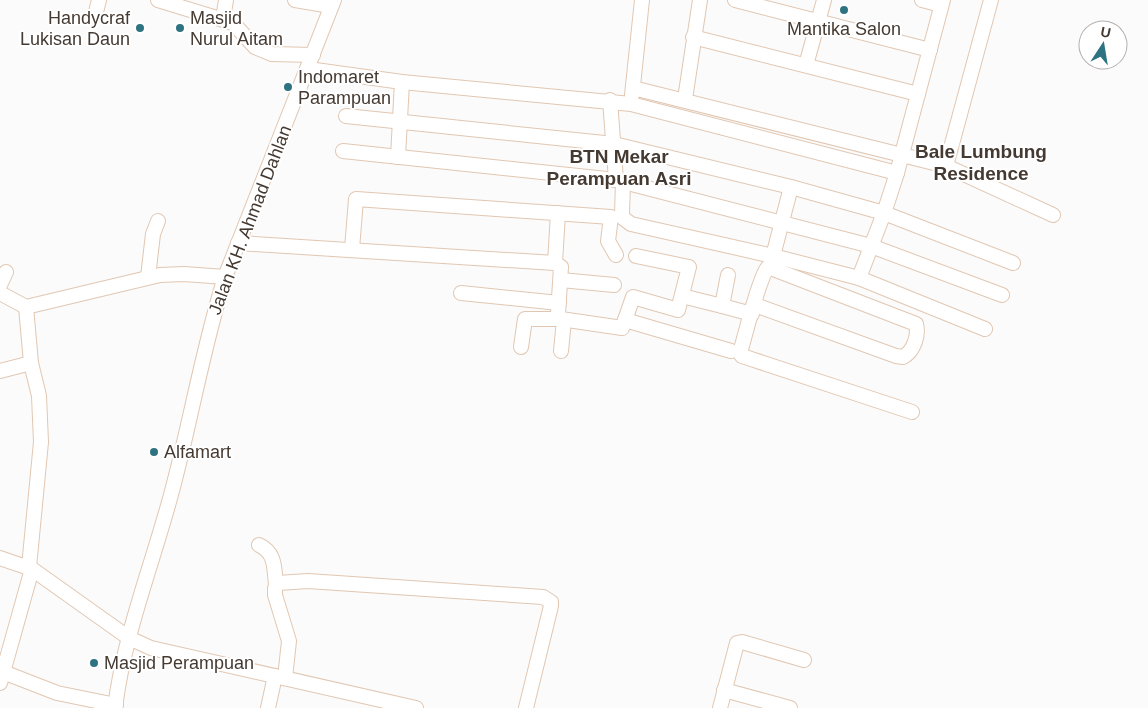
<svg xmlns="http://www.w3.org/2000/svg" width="1148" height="708" font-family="Helvetica,sans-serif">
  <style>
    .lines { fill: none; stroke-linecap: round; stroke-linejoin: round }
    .minor-casing { stroke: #e1c7b2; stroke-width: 16 }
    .minor { stroke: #fff; stroke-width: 14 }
    .poi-dot { fill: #2e7382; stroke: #fff; stroke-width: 2 }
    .labels { text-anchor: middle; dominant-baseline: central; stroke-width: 4; stroke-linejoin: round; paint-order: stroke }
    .poi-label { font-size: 18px; fill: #453a32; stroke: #fff; text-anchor: start }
    .street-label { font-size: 18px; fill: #453a32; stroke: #fff }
    .neighbourhood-label { font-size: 19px; font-weight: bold; fill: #453a32; stroke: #fff }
  </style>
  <rect width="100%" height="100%" fill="#fbfbfb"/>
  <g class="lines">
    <defs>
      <g id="minor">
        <polyline points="158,0 233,23 255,47 272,54 313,55"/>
        <polyline points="295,0 331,6"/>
        <polyline points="735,0 930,50"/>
        <polyline points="922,0 941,5"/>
        <polyline points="95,16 99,0"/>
        <polyline points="223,19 226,0"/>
        <polyline points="693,37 918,94"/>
        <polyline points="806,65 824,0"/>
        <polyline points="308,69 402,82 631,104 897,173"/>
        <polyline points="633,88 946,166 1053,215"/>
        <polyline points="632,95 642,0"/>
        <polyline points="685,99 700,0"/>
        <polyline points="610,100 616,180"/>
        <polyline points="346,116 614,144 791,187 884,213 1013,263"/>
        <polyline points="343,151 616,180 871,246 1002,295"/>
        <polyline points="398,157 402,82"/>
        <polyline points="946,166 991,0"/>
        <polyline points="623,182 622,214 623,218 631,224 773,256 791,187"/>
        <polyline points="238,243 555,263 561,267 558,314 561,319 622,328 625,320 731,351"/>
        <polyline points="352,249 356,199 611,217 608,241 616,255"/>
        <polyline points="773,256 859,278 985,329"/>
        <polyline points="555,263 558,213"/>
        <polyline points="148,277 153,234 158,221"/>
        <polyline points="859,278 884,213 897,173 943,0"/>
        <polyline points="561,280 614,285"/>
        <polyline points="0,285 6,272"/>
        <polyline points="0,293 26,307 160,275 184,274 225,277"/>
        <polyline points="461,293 559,303"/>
        <polyline points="682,296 722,306 728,275"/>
        <path d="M 755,305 L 896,356 L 903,357 C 914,351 919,335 916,324 L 768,267 C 759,278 745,336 740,353 L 742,356 L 912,412"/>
        <polyline points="722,306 752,314"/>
        <polyline points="26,307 31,363 39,396 41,442 29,567"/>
        <polyline points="625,320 633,297 678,310 689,267 636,256"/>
        <polyline points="521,347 525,319 561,319"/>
        <polyline points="561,351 564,320"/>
        <polyline points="0,371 31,363"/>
        <path d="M 259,545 C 276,553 274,568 276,585"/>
        <polyline points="0,558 32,569 129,638 151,648 416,708"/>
        <polyline points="3,672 57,693 116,705"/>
        <polyline points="285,678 289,641 275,595 275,588 278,583 308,581 543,597 551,602 551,606 526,708"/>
        <polyline points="0,683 32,569"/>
        <polyline points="724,690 790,708"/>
        <path d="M 115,708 C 124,634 153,563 172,491 C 191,420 203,347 225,277 L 334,0"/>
        <polyline points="268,708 275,676"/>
        <polyline points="720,708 737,643 742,642 804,660"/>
      </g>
    </defs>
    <!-- minor casing -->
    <use href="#minor" class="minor-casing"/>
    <!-- minor -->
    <use href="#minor" class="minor"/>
  </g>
  <!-- markers -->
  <g class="poi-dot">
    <circle cx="844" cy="10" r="5"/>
    <circle cx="140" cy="28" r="5"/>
    <circle cx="180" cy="28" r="5"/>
    <circle cx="288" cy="87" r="5"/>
    <circle cx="154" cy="452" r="5"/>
    <circle cx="94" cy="663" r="5"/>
  </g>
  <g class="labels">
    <!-- poi labels -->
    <g class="poi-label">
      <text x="130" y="18" text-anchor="end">Handycraf<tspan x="130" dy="21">Lukisan Daun</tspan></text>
      <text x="190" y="18">Masjid<tspan x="190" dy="21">Nurul Aitam</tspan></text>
      <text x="844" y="29" text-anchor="middle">Mantika Salon</text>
      <text x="298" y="77">Indomaret<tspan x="298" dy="21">Parampuan</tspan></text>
      <text x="164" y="452">Alfamart</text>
      <text x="104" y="663">Masjid Perampuan</text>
    </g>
    <!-- street labels -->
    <g class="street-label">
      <text transform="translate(250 220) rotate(-69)">Jalan KH. Ahmad Dahlan</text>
    </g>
    <!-- neighbourhood labels -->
    <g class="neighbourhood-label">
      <text x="981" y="151">Bale Lumbung<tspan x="981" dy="22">Residence</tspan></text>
      <text x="619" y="156">BTN Mekar<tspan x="619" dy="22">Perampuan Asri</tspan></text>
    </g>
  </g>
  <!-- north arrow -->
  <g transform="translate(1103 45) rotate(12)"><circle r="24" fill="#ffffff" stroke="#b5b0ad"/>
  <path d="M0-4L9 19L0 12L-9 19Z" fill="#2e7382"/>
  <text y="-8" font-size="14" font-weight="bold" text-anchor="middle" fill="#453a32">U</text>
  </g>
</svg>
